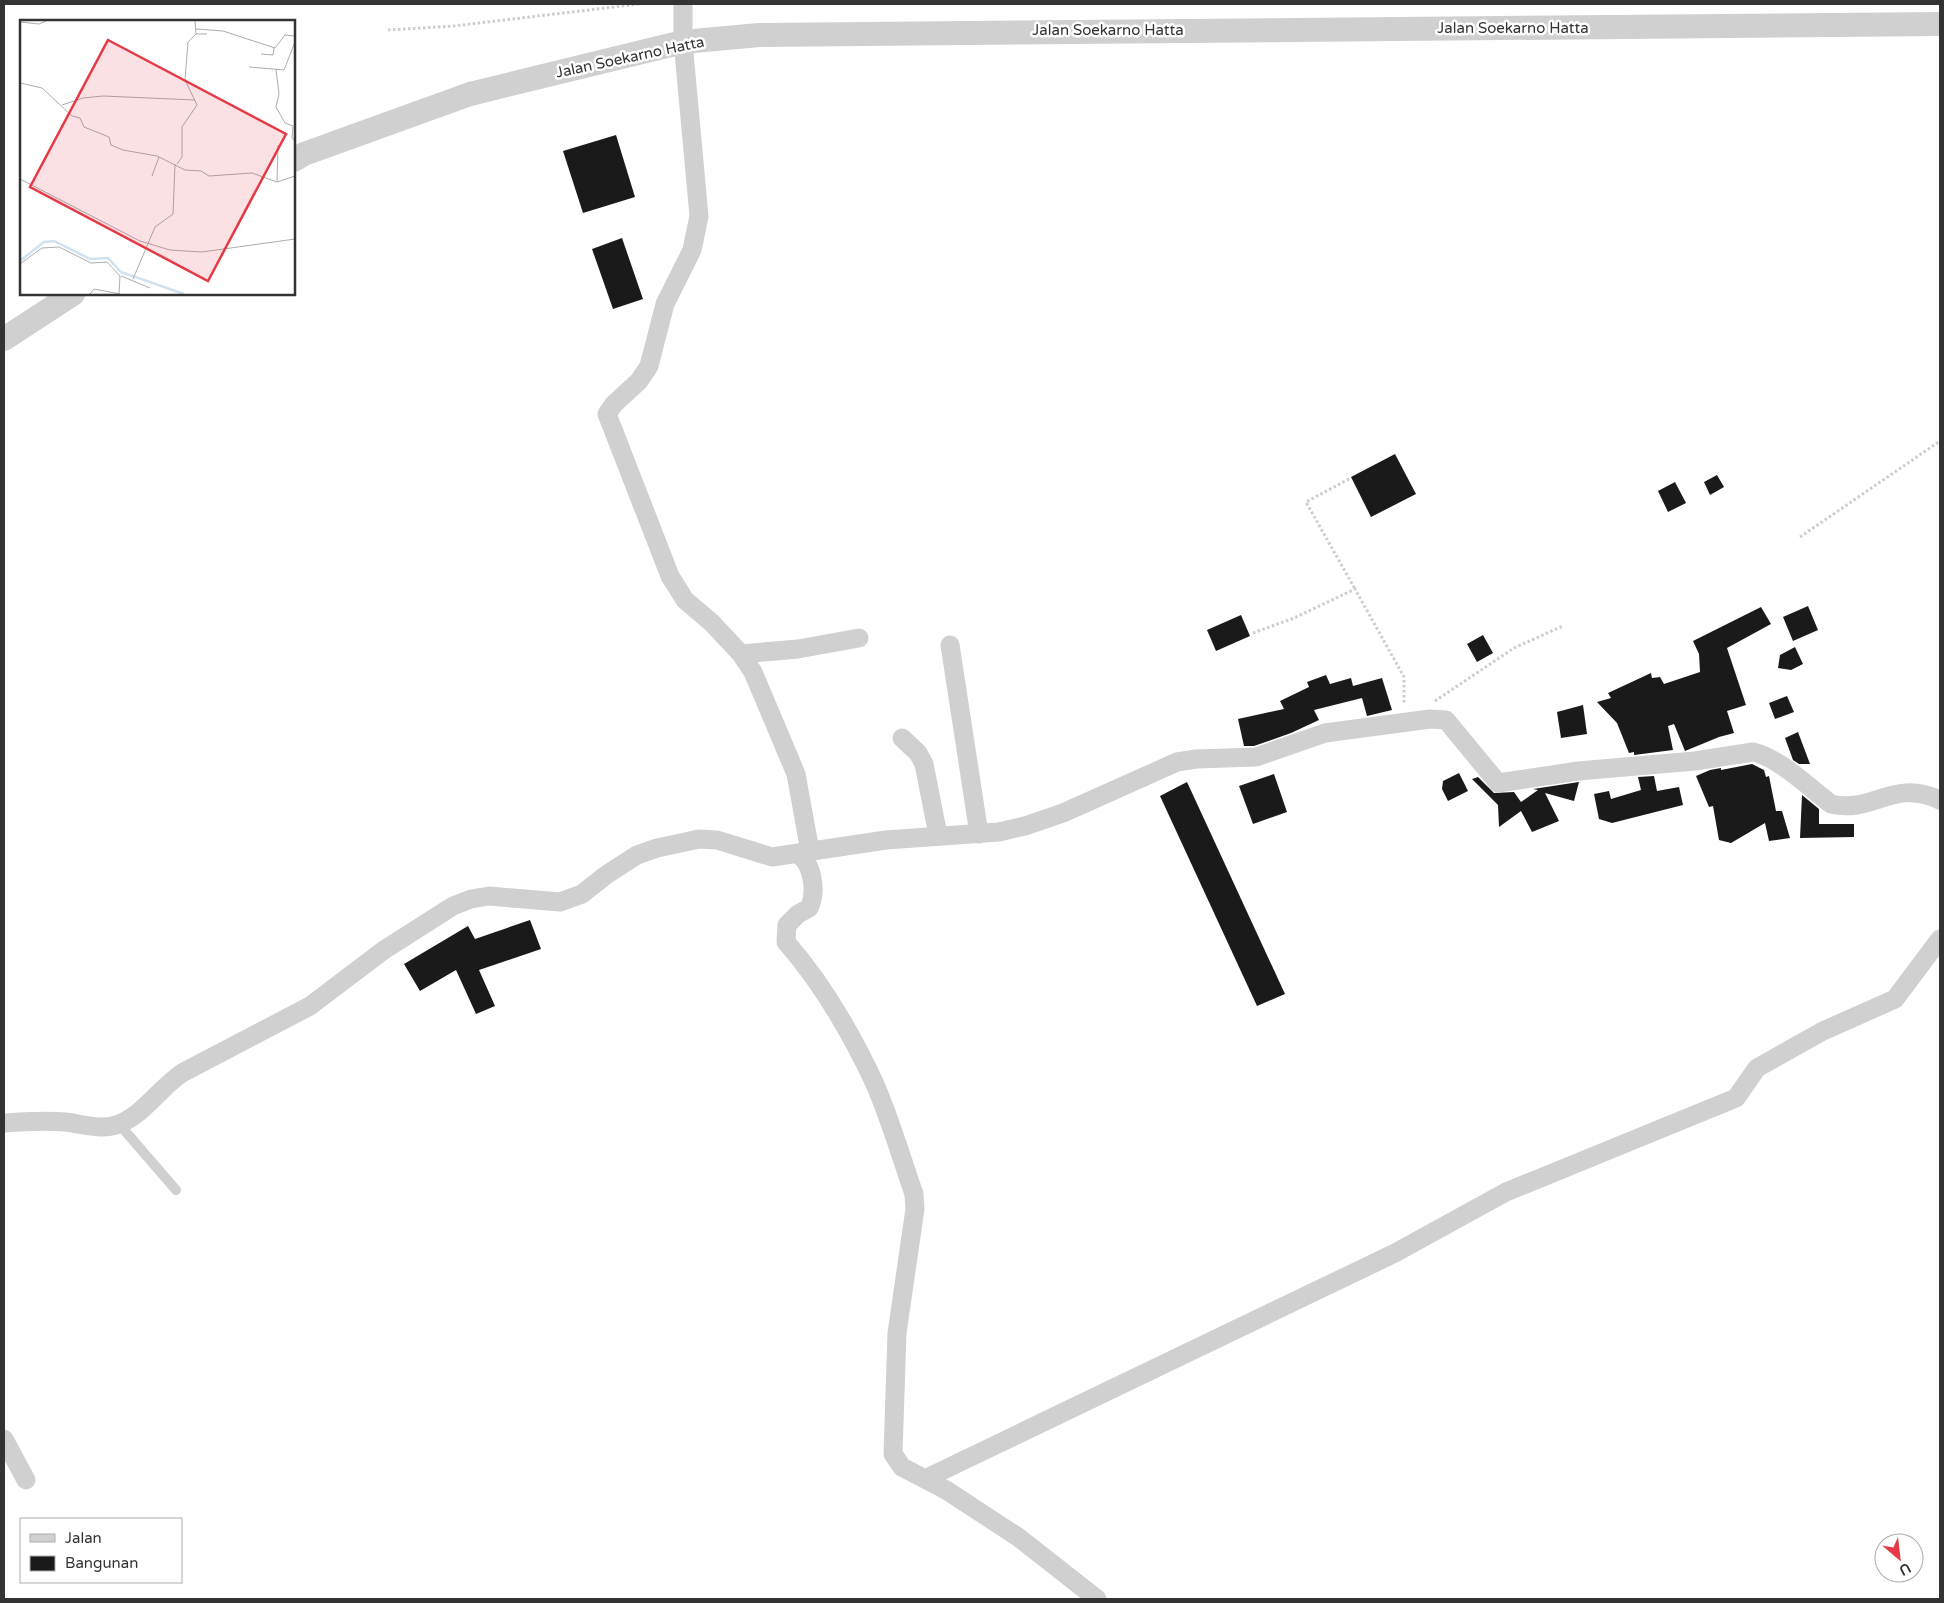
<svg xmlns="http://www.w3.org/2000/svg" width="1944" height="1603" font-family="'Varela Round',sans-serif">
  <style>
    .building { fill: #1a1a1a }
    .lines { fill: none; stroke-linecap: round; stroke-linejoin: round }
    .path { stroke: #cdcdcd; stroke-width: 3; stroke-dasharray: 2.5 2.5; stroke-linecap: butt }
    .service { stroke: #d0d0d0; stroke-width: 10 }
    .minor { stroke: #d0d0d0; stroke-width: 19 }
    .tertiary { stroke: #d0d0d0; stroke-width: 24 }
    .labels { text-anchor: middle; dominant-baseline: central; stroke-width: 5; stroke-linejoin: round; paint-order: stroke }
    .street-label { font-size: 15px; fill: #333; stroke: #fff }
    .inset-river { fill: none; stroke: #cfe2ee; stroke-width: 2.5 }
    .inset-road { fill: none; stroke: #adadad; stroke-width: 1 }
    .view { fill: #e63946; fill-opacity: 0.15; stroke: #e63946; stroke-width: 2.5 }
    .inset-edge { fill: none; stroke: #333; stroke-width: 2.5 }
  </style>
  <rect width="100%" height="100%" fill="#fff"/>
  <!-- building -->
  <g class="building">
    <polygon points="616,135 635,197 583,213 563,151"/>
    <polygon points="622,238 643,299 613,309 592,249"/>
    <polygon points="1395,454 1416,494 1371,517 1351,477"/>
    <polygon points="1717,475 1724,487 1710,495 1704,482"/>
    <polygon points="1675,482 1686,503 1668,512 1658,491"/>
    <polygon points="1808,606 1818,630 1793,641 1783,617"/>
    <polygon points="1761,607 1771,624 1727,648 1746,705 1727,711 1734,733 1719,737 1685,751 1674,724 1668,726 1673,750 1634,755 1634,752 1629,753 1617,723 1597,702 1611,698 1608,693 1651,673 1652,678 1660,677 1664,684 1700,672 1699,654 1693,641"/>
    <polygon points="1241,615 1250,636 1216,651 1207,630"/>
    <polygon points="1483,635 1493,653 1477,662 1467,644"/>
    <polygon points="1795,647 1803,664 1791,670 1778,668 1780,655"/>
    <polygon points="1326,675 1330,684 1351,678 1353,686 1382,678 1392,710 1367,716 1362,698 1314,710 1319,720 1291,733 1254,746 1244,746 1238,719 1284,709 1280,701 1309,687 1307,682"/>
    <polygon points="1787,696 1794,712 1775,719 1769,703"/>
    <polygon points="1583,705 1587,734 1561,738 1557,712"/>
    <polygon points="1798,732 1810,764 1799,764 1793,760 1785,738"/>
    <polygon points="1752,764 1764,770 1766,777 1769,776 1776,811 1782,811 1790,838 1769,841 1765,823 1731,843 1719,840 1713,806 1709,807 1696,776 1710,770 1721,768 1721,770"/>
    <polygon points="1459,773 1468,791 1448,801 1442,789 1443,781"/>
    <polygon points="1274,774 1287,812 1253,824 1239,786"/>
    <polygon points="1654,776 1657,791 1679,787 1683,805 1612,823 1599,819 1594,794 1609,791 1611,799 1641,790 1638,777"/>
    <polygon points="1478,777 1494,793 1514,792 1521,802 1538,790 1533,789 1579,782 1574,801 1545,793 1559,821 1532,832 1521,811 1499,827 1498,805 1472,779"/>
    <polygon points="1187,782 1285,994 1257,1006 1160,796"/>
    <polygon points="1802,795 1819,809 1819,824 1854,824 1854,837 1800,838"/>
    <polygon points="530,920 541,949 479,970 495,1006 476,1014 456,970 420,991 404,964 468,926 475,939"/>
  </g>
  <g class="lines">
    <!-- path -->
    <g class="path">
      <polyline points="388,30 454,26 639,4"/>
      <polyline points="1349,479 1306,502 1355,589"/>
      <polyline points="1800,537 1940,441"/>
      <polyline points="1253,633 1294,618 1355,589 1404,677 1404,705"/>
      <polyline points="1435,701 1514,648 1563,626"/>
    </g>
    <!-- service -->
    <polyline class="service" points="119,1124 176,1190"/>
    <!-- minor -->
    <g class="minor">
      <polyline points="683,4 683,42 699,216 692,250 665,304 649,366 639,381 614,404 607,414 670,576 685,600 712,623 741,654 753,672 796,774 810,851"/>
      <polyline points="950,645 979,834"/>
      <polyline points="741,654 798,649 859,638"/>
      <polyline points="902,738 918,753 924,764 938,835"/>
      <path d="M 798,854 C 813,864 817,892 809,908 L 798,914 L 787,925 L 786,942 C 822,983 851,1033 874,1082 C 890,1118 901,1157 914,1194 L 915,1209 L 897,1333 L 893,1454 L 902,1467 L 946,1490 L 1018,1537 L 1097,1599"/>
      <path d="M 4,1123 C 24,1122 45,1120 65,1122 C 83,1124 102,1131 119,1124 C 144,1114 160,1088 182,1073 L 310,1006 L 384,950 L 453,906 L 471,899 L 489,896 L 560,902 L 582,894 L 606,875 L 637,855 L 657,848 L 699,839 L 717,840 L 772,857 L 886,840 L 999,832 L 1025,826 L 1063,813 L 1177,762 L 1196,759 L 1256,757 L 1325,733 L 1430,719 L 1446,720 L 1498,783 L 1578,771 L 1695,761 L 1753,752 C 1778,757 1810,788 1831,804 C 1874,814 1892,778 1940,800"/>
      <polyline points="4,1439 26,1480"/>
      <polyline points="931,1482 931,1476 1395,1253 1506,1192 1736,1098 1757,1068 1823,1031 1895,999 1940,939"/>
    </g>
    <!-- tertiary -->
    <g class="tertiary">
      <polyline points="294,160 304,154 470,94 683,42 759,35 1940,24"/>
      <polyline points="4,339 73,294"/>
    </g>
  </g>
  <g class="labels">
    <!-- street labels -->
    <g class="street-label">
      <text x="1513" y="28">Jalan Soekarno Hatta</text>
      <text x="1108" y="30">Jalan Soekarno Hatta</text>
      <text transform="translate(630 57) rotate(-12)">Jalan Soekarno Hatta</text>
    </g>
  </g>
  <!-- overview -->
  <g transform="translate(20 20)">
    <rect width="275" height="275" fill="#fff"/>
    <path class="inset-river" d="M 0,241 L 24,222 L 34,221 L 70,239 L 88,238 L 101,252 L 164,274"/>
    <path class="inset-road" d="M 175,1 L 176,14 L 187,14M 0,2 L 19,4 L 26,1M 176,9 L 203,11 L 255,28 L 265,15 L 275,16M 241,34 L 253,35 L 254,28M 229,47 L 264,50 L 275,22M 256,49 L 259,74 L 256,87 L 265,103 L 273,106 L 272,118 L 275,121M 0,63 L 22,68 L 52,96 L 60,98 L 64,107 L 89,117 L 91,125 L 103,130 L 137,136 L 165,150 L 181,151 L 189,156 L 232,153 L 257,162 L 275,156M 42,85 L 63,78 L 83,76 L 175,80M 157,144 L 162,137 L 162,107 L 177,85 L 165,60 L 168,22 L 176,14M 132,156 L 139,137M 0,159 L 120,221 L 150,230 L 182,232 L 275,219M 257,162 L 258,125M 0,244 L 22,228 L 39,227 L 71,243 L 87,242 L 100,256 L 99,274M 101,256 L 130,268M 113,259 L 135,207 L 153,194 L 155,144M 70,274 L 74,269 L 100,274"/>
    <path class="view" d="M 88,20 L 266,114 L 188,261 L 10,167 Z"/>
    <rect width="275" height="275" class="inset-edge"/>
  </g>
  <!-- border -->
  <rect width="1944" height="1603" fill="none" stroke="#333333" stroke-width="10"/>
  <!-- legend -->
  <rect x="20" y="1518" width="162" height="65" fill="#ffffff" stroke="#adadad"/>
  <rect x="30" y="1534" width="25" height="8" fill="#d0d0d0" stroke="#adadad"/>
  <text x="65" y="1543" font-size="15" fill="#333333">Jalan</text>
  <rect x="30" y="1556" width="25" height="15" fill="#1a1a1a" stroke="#adadad"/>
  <text x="65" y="1568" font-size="15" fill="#333333">Bangunan</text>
  <!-- north arrow -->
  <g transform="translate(1899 1558) rotate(152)"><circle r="24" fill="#ffffff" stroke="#adadad"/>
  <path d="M0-4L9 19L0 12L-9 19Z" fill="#e63946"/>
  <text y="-8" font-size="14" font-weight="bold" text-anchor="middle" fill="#333333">U</text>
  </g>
</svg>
